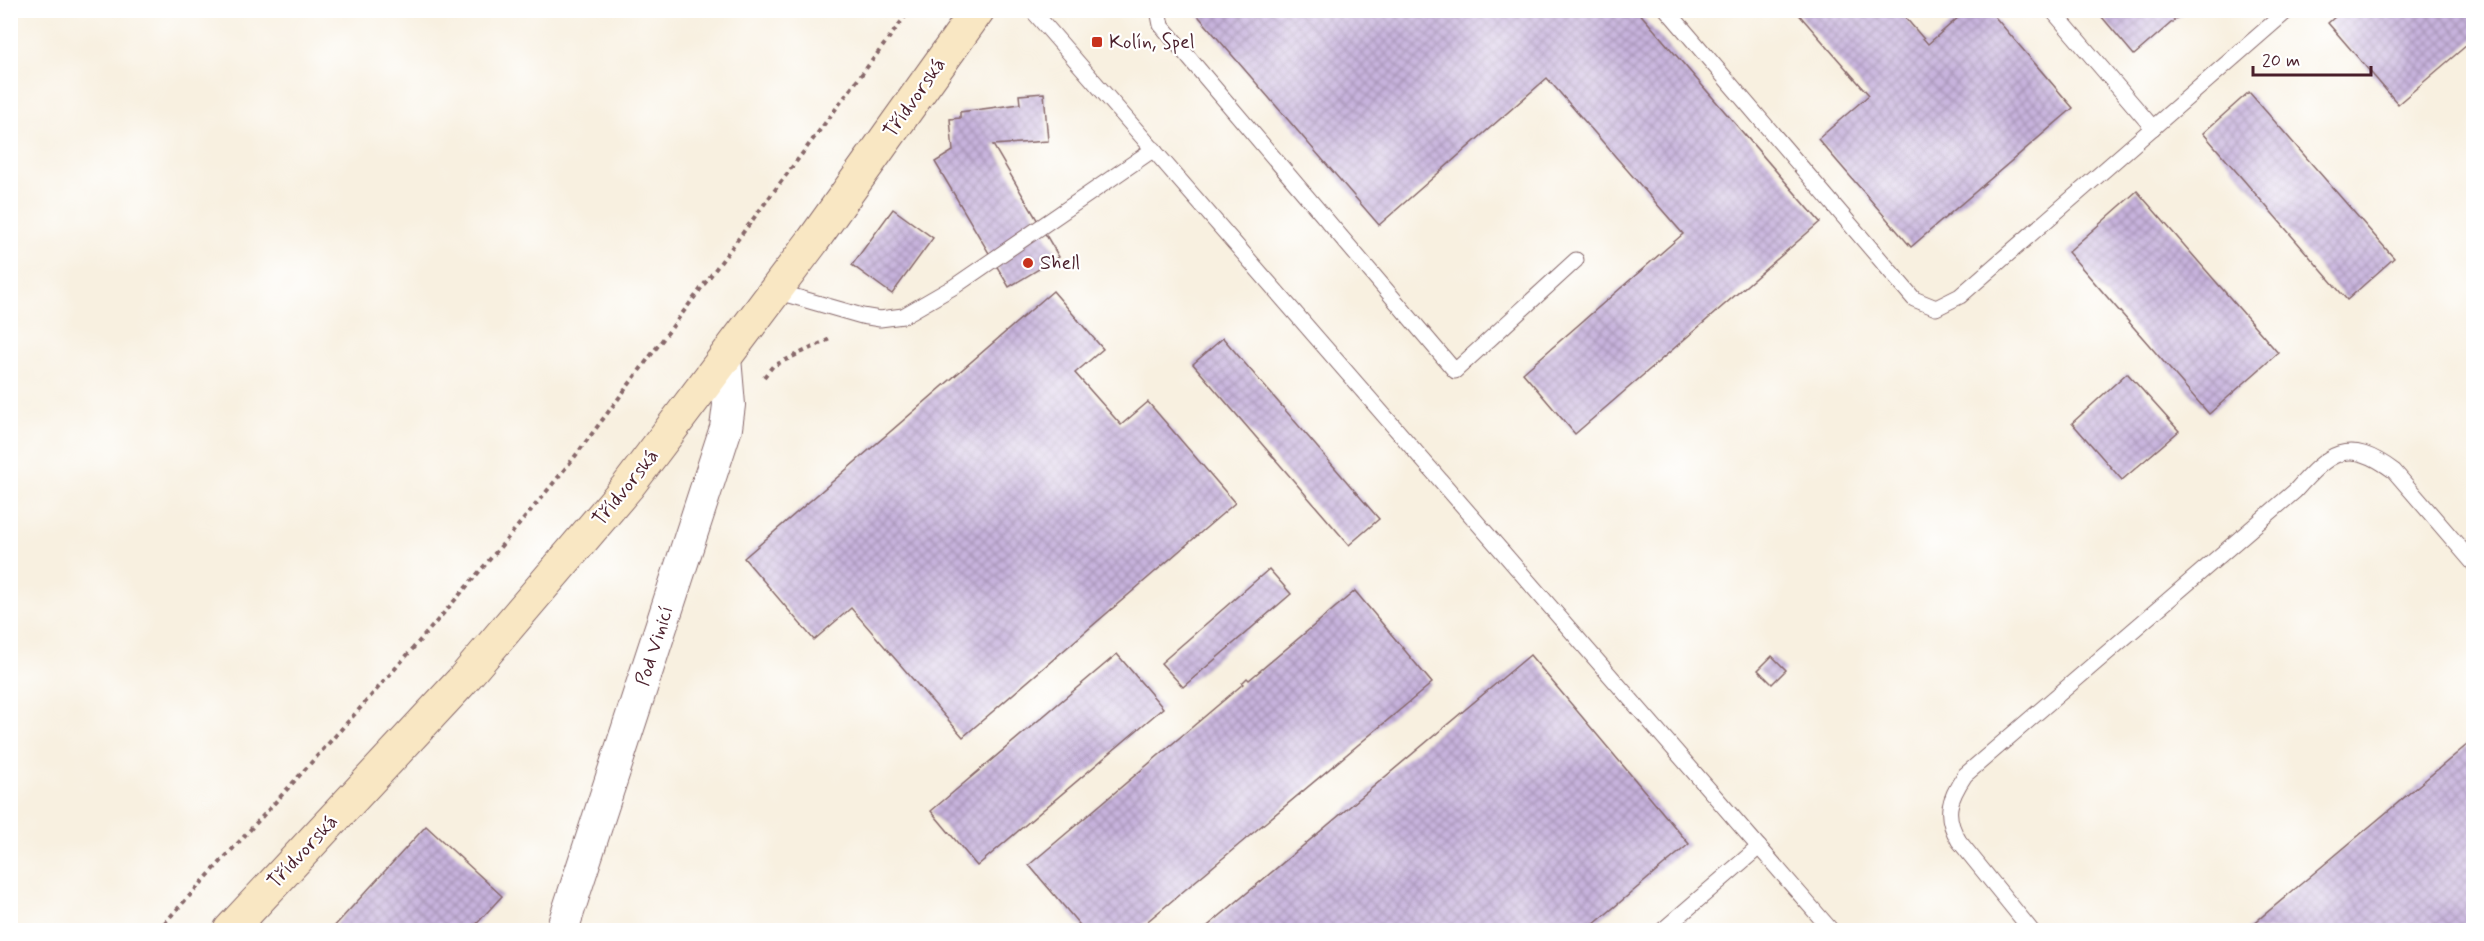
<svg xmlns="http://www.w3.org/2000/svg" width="2484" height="941" font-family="Mynerve,sans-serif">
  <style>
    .building { fill: url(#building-cross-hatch) }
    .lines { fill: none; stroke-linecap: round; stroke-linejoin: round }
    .service-casing { stroke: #87686a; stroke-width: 17 }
    .minor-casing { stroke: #87686a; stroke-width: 34 }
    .secondary-casing { stroke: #87686a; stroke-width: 35 }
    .path { stroke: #87686a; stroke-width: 4; stroke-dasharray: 4.5 4.5; stroke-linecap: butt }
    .service { stroke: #fff; stroke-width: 15 }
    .minor { stroke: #fff; stroke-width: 32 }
    .secondary { stroke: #f9e7c3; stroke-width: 33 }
    .poi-dot { fill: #c8321e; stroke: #fff; stroke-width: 2 }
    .labels { text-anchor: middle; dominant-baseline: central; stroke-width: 4.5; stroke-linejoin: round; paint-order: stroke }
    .poi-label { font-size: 20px; fill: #4a1f2b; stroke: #fff; text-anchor: start }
    .street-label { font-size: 20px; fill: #4a1f2b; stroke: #fff }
  </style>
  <defs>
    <pattern id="building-cross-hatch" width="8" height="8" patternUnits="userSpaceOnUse" patternTransform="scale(1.5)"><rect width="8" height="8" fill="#c7b3dd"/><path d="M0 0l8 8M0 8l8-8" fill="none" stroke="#a491b3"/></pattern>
  </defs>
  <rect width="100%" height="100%" fill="#fff"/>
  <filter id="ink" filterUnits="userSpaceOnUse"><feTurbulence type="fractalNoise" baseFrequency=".0167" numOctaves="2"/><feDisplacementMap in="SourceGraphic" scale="12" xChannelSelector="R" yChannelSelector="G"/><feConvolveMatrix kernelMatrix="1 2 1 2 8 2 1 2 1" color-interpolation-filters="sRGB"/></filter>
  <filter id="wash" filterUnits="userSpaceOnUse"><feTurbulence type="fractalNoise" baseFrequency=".008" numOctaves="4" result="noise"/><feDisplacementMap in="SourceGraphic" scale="24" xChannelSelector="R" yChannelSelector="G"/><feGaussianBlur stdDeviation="1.35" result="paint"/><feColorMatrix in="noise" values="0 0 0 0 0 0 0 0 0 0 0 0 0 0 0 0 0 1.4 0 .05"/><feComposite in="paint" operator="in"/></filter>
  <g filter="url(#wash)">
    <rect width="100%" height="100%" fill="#f8f0e0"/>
    <g id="blocks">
      <!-- building -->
      <g class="building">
        <polygon points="1193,10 1637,10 1820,222 1575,434 1523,373 1683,234 1547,78 1379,225"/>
        <polygon points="1795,10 1899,10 1928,44 1967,10 1989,10 2073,108 1911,247 1818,139 1869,95"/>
        <polygon points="2096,10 2186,10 2134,55"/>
        <polygon points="2343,10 2474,10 2474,39 2398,104 2328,23"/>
        <polygon points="2249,92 2394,258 2347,300 2203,133"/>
        <polygon points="1044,93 1048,141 993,145 1059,257 1009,287 935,162 953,151 950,119 960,118 960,112 1020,104 1019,95"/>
        <polygon points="2137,191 2278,353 2209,414 2068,252"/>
        <polygon points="893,209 933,238 892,294 852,265"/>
        <polygon points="1053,291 1103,349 1075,373 1121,425 1148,402 1235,503 963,737 851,608 814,640 744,558"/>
        <polygon points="1223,338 1379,519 1349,545 1193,364"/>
        <polygon points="2127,373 2179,431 2122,480 2072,423"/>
        <polygon points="1269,569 1291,594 1183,687 1161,663"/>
        <polygon points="1355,591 1432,683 1137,930 1084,930 1029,865 1243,684 1242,683 1247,678 1249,680"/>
        <polygon points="1117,654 1163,708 977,866 931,811"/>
        <polygon points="1530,655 1689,844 1587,930 1203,930"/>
        <polygon points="1772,656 1786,670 1772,684 1758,670"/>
        <polygon points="2474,739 2474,930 2246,930"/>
        <polygon points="426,826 502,896 471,930 331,930"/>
      </g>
    </g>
  </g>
  <g filter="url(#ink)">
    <use href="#blocks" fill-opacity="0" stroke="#87686a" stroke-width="1.5"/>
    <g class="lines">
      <defs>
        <g id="service">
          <polyline points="1032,10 1831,930"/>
          <polyline points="1158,10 1161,25 1455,371 1576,260"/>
          <polyline points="1667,10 1914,299 1936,308 1960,296 2288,10"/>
          <polyline points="2052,10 2153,128"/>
          <polyline points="775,291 862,316 880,319 903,316 955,286 1154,149"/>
          <polyline points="1663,930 1759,847"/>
          <path d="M 2031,930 L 1959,841 C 1943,815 1949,799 1965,775 L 2295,491 C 2329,453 2347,436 2394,471 L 2474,564"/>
        </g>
        <polyline id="minor" points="562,930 726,428 729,405 725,358"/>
        <polyline id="secondary" points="230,930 461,682 628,486 812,242 978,10"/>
      </defs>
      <!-- service casing -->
      <use href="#service" class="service-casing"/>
      <!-- minor casing -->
      <use href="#minor" class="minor-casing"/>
      <!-- secondary casing -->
      <use href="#secondary" class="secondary-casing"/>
      <!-- path -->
      <g class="path">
        <polyline points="764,377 773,366 832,338"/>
        <path d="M 158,930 C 300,776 441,622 573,459 L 910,10"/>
      </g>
      <!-- service -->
      <use href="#service" class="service"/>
      <!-- minor -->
      <use href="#minor" class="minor"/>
      <!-- secondary -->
      <use href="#secondary" class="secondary"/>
    </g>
  </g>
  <!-- markers -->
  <g class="poi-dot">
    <rect x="1091" y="36" width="12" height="12" rx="3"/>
    <circle cx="1028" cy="263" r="6"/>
  </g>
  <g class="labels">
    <!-- poi labels -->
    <g class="poi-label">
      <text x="1109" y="42">Kolín, Spel</text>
      <text x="1040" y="263">Shell</text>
    </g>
    <!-- street labels -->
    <g class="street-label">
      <text transform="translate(915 98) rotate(-55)">Třídvorská</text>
      <text transform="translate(626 488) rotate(-51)">Třídvorská</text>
      <text transform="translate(655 646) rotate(-72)">Pod Vinicí</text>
      <text transform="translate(303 852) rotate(-47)">Třídvorská</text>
    </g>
  </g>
  <!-- margin -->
  <rect width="2484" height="941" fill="none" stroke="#fff" stroke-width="36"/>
  <!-- scale -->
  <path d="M2253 66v9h118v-9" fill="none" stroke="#4a1f2b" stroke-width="3"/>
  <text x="2262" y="66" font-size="18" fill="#4a1f2b" stroke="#ffffff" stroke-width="4.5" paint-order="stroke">20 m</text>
</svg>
